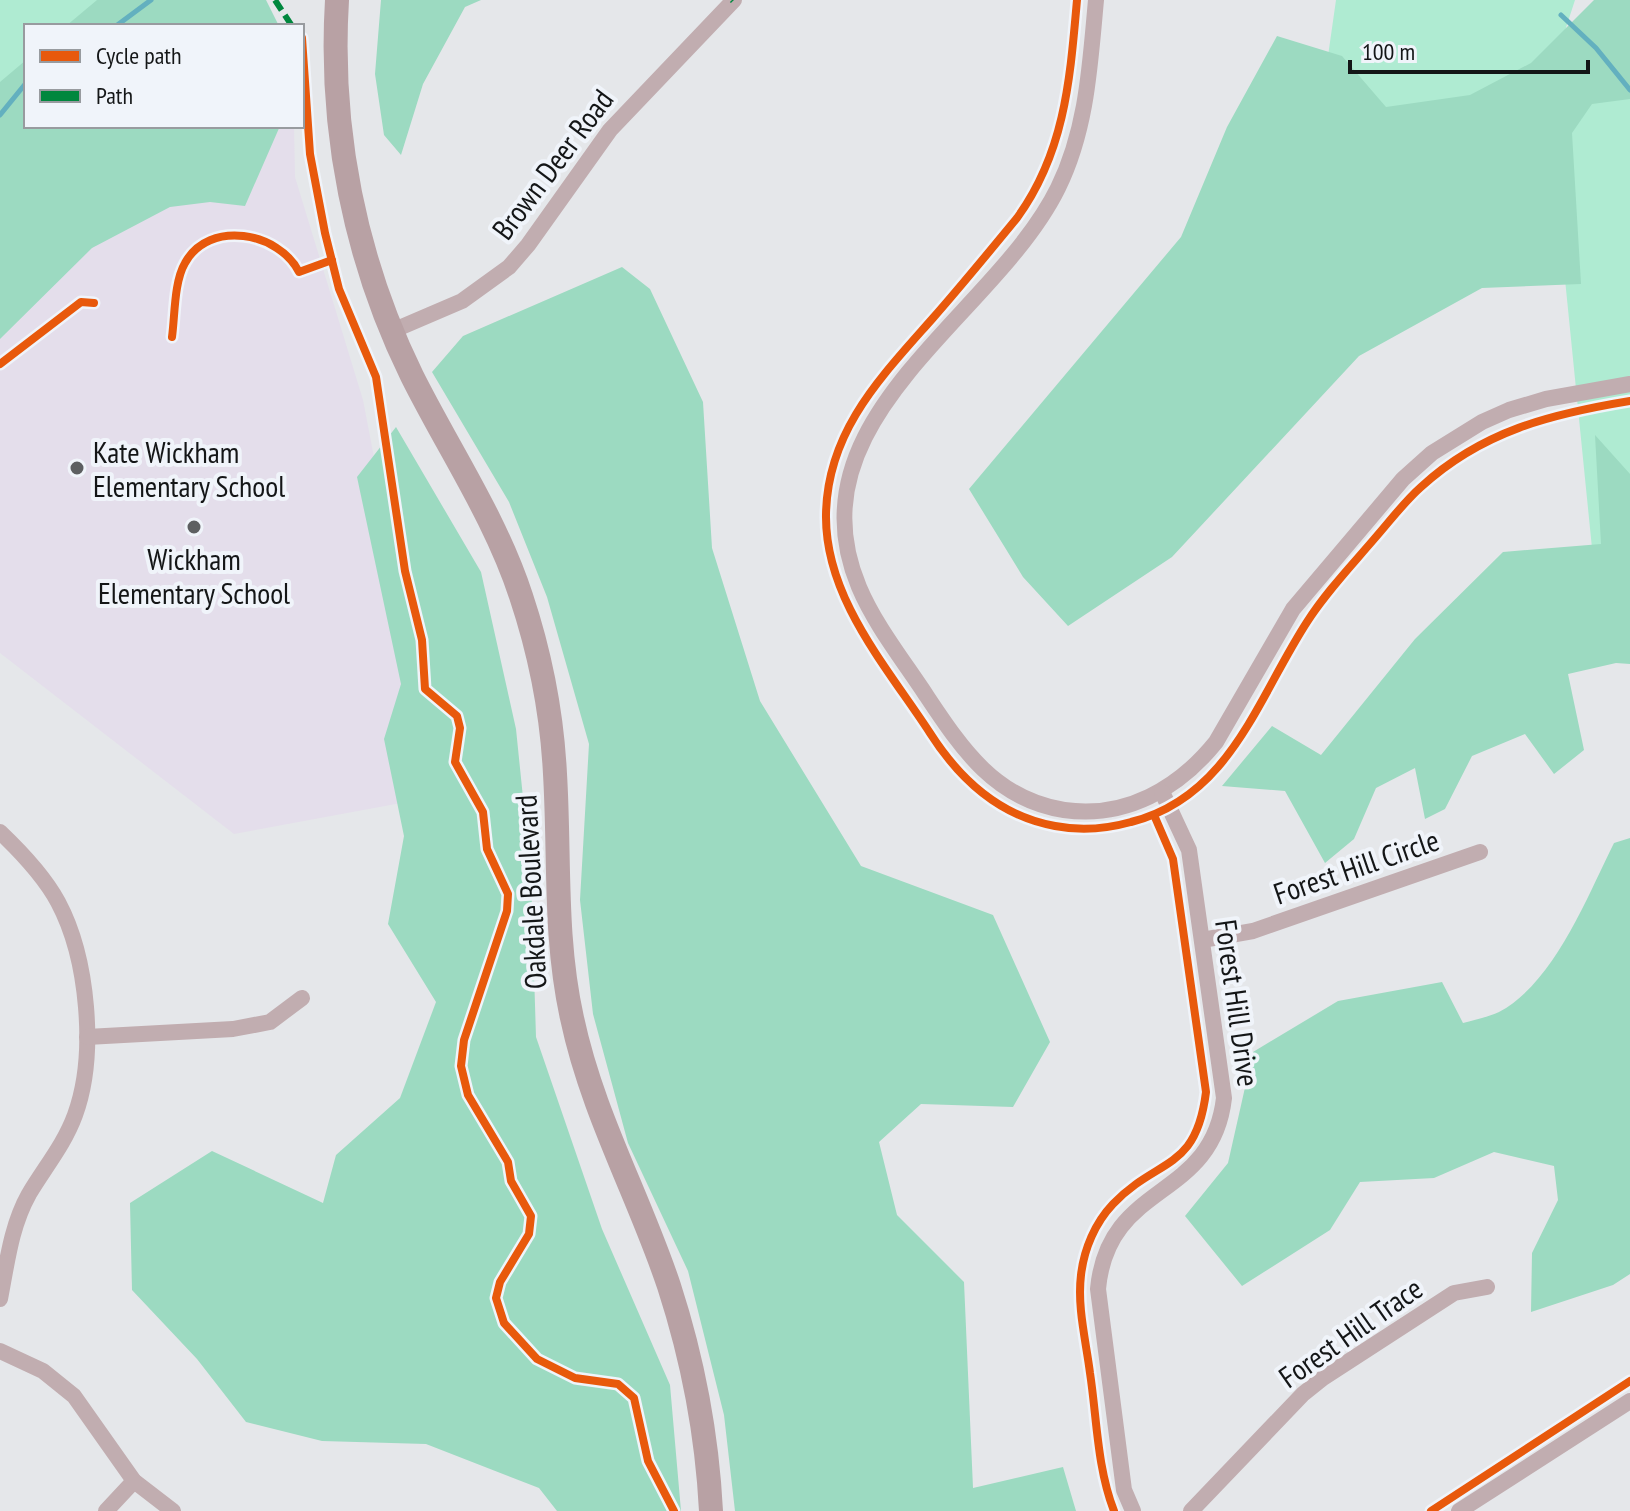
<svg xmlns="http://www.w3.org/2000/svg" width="1630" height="1511" font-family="'PT Sans Narrow',sans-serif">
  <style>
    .education { fill: #e4deeb }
    .green { fill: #afebd2 }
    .forest { fill: #9cdac1 }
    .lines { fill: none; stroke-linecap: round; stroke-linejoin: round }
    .stream { stroke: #63b0bf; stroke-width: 5 }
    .minor { stroke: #c1adb0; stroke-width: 16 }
    .secondary { stroke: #b8a1a4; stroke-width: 24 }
    .quiet { stroke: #00873e; stroke-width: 6; stroke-dasharray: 12 6; stroke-linecap: butt }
    .cycleway-casing { stroke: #f0f4fa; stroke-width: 13 }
    .cycleway { stroke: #e8590c; stroke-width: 8 }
    .poi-dot { fill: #5d5f61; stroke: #f0f4fa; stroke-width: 3 }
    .labels { text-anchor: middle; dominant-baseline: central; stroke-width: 8; stroke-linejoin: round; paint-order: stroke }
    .street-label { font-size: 30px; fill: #141617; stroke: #f0f4fa }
    .poi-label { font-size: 30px; fill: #141617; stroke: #f0f4fa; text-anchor: start }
  </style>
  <rect width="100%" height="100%" fill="#e5e7ea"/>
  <!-- education -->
  <polygon class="education" points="123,126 294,126 295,177 363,400 439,796 234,834 0,653 0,247"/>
  <!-- green -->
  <g class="green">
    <polygon points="0,0 252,0 225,26 26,26 26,126 0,247"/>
    <polygon points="1336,0 1575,0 1546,89 1630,72 1630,564 1594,568 1546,90 1314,154"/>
  </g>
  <!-- forest -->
  <g class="forest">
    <polygon points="97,0 266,0 279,26 66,26"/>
    <polygon points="381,0 481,0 465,7 423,84 401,155 384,135 375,74"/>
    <polygon points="1594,0 1630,0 1630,99 1592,104 1572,133 1581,284 1482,288 1359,356 1172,557 1068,626 1023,577 969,489 1181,237 1227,127 1277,36 1342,56 1386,107 1470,95 1531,63"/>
    <polygon points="26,60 26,126 280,126 245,206 210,202 170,207 92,248 0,339 0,82"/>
    <polygon points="622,267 650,289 703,402 712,548 760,701 861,866 993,915 1050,1042 1013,1107 921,1104 879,1142 897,1215 964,1282 973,1488 1063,1467 1076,1511 735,1511 724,1415 688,1271 628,1143 593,1014 580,900 589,744 547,597 509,502 432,372 463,336"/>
    <polygon points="396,427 481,572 516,729 531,876 536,1037 602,1229 670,1385 681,1511 557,1511 539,1488 426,1444 322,1441 246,1422 197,1359 132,1290 130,1203 212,1151 323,1203 336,1155 400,1098 436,1002 388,924 404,836 384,739 401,684 357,477"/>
    <polygon points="1595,435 1630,474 1630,664 1616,663 1568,674 1584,750 1554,774 1525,734 1472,756 1445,809 1425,819 1415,768 1376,788 1354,839 1325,863 1285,791 1222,786 1272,726 1321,755 1415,639 1503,552 1601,544"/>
    <path d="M 1630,838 L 1630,1274 L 1613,1285 L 1531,1312 L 1532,1253 L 1558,1200 L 1554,1166 L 1494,1152 L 1434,1178 L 1360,1182 L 1330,1230 L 1242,1286 L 1185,1216 L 1228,1163 L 1253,1052 L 1338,1001 L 1442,982 L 1463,1023 C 1474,1020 1488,1017 1499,1012 C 1554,983 1587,897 1614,843 Z"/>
  </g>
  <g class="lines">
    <!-- stream -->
    <g class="stream">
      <polyline points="1561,15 1596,48 1630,90"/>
      <polyline points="116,26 151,0"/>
      <polyline points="0,115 26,83"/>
    </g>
    <!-- minor -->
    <g class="minor">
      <path d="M 1096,0 C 1090,65 1087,129 1058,188 C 994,318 788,418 859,587 C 875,625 903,660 926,695 C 962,749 995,799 1064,810 C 1126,819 1179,788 1216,742 L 1293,609 L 1403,479 L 1432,453 L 1482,422 L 1509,410 L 1546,399 L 1630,384"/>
      <polyline points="392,331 462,301 509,267 528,245 610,130 734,0"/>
      <path d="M 0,832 C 21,852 44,876 58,902 C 88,958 97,1055 75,1115 C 64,1145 45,1167 29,1194 C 11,1226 7,1263 0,1299"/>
      <polyline points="1202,940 1253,931 1480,852"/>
      <polyline points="87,1037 233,1029 270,1022 302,998"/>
      <polyline points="0,1351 43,1371 74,1396 134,1481 173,1511"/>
      <polyline points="106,1511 134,1481"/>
      <path d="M 1133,1511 L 1124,1490 L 1098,1289 C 1108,1180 1212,1202 1224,1098 L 1189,850 L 1162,792"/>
      <polyline points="1191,1511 1303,1394 1323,1378 1454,1293 1487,1287"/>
      <polyline points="1459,1511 1630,1401"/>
    </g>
    <!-- secondary -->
    <path class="secondary" d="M 337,0 C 329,130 355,260 412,376 C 449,450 495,517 521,596 C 540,653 552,714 555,774 C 560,857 554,937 572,1018 C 592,1113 639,1196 669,1286 C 693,1360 707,1433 711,1511"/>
    <!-- quiet -->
    <g class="quiet">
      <polyline points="275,0 292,26"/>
      <polyline points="732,0 733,1"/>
    </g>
    <defs>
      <g id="cycleway">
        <path d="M 1077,0 C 1070,79 1065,152 1017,218 C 989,252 962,285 933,318 C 881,377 827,431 826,515 C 825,598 887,667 930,733 C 960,780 999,816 1055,826 C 1081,831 1106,829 1131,822 C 1230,797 1257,699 1307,622 C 1326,592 1352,565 1375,538 C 1390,521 1404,502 1421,487 C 1482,431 1551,414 1630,401"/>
        <polyline points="302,38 310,154 325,233 339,289 376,377 405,571 422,640 425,689 457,716 460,728 455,762 483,812 487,849 508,894 507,911 464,1040 461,1066 468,1095 508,1162 511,1181 531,1216 529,1234 500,1282 496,1298 504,1323 537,1359 575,1378 618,1384 634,1398 648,1461 674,1511"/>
        <path d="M 172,337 C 175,315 174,282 185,263 C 209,219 279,232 299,272 L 332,260"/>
        <polyline points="0,364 81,302 94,303"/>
        <path d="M 1114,1511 C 1097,1467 1097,1419 1090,1373 C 1086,1341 1077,1307 1081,1275 C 1084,1249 1095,1223 1113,1204 C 1158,1157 1196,1172 1206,1092 L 1173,859 L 1154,815"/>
        <polyline points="1431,1511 1630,1381"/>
      </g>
    </defs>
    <!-- cycleway casing -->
    <use href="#cycleway" class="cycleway-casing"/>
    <!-- cycleway -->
    <use href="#cycleway" class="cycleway"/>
  </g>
  <!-- markers -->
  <g class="poi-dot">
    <circle cx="77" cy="468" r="8"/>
    <circle cx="194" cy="527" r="8"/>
  </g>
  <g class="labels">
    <!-- street labels -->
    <g class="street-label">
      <text transform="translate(552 164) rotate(-53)">Brown Deer Road</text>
      <text transform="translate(1356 866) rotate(-19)">Forest Hill Circle</text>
      <text transform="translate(530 892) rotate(-93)">Oakdale Boulevard</text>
      <text transform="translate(1238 1003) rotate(82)">Forest Hill Drive</text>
      <text transform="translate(1350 1332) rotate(-35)">Forest Hill Trace</text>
    </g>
    <!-- poi labels -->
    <g class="poi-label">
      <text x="93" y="451">Kate Wickham<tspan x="93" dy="34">Elementary School</tspan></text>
      <text x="194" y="558" text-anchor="middle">Wickham<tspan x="194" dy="34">Elementary School</tspan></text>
    </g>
  </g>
  <!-- legend -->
  <rect x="24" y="24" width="280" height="104" fill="#f0f4fa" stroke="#989b9f" stroke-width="2"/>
  <rect x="40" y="50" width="40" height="12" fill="#e8590c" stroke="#989b9f" stroke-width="2"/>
  <text x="96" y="64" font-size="24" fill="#141617">Cycle path</text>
  <rect x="40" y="90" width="40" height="12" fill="#00873e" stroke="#989b9f" stroke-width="2"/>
  <text x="96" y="104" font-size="24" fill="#141617">Path</text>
  <!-- scale -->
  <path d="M1350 60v12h238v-12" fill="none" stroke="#141617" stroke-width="4"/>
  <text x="1362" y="60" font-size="24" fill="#141617" stroke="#f0f4fa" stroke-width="6" paint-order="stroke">100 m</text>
</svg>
